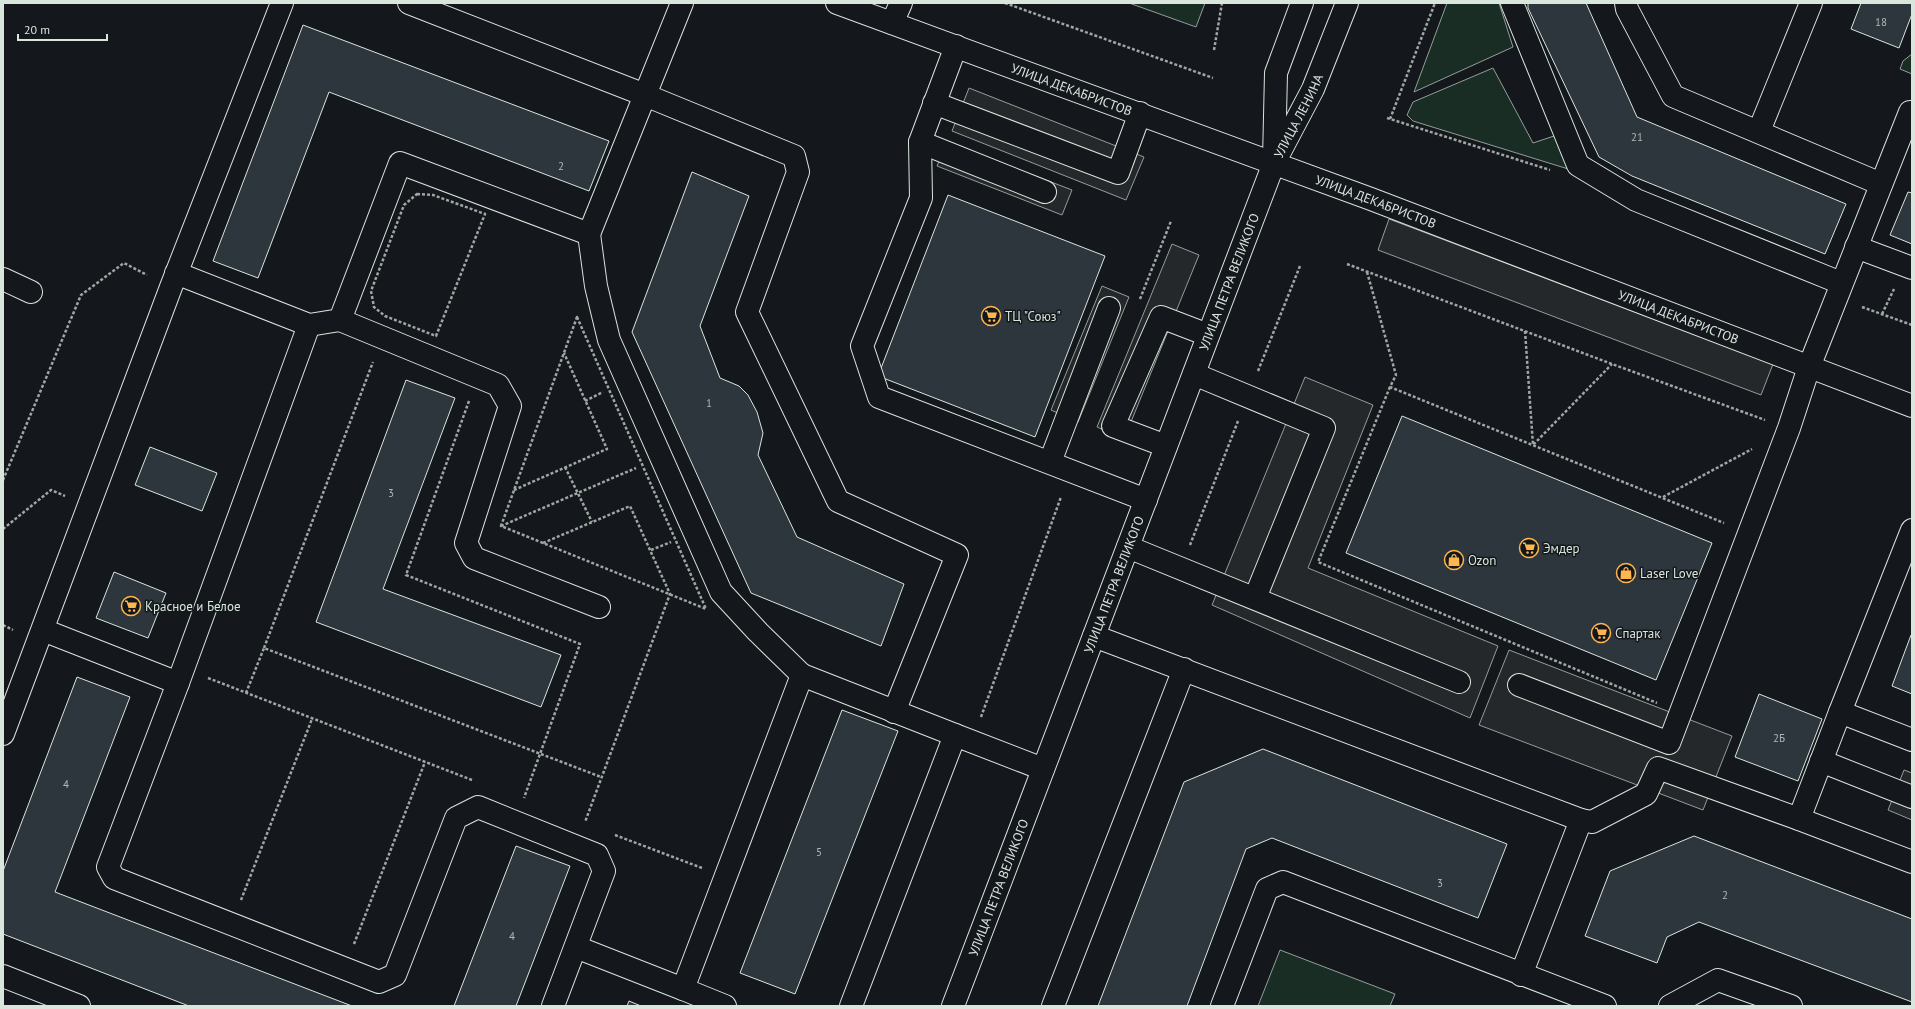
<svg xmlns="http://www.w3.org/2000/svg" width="1915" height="1009" font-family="'PT Sans',sans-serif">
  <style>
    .green { fill: #1a2d24; stroke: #939e99 }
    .parking { fill: #24282b; stroke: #939e99 }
    .building { fill: #2c363c; stroke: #d8e6dc }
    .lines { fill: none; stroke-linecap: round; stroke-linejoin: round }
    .minor-casing { stroke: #d8e6dc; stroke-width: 24 }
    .major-casing { stroke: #d8e6dc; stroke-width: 24 }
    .path { stroke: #9da8a2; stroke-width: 2.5; stroke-dasharray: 3 2; stroke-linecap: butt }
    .minor { stroke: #14181c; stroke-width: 22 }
    .major { stroke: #14181c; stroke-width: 22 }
    .labels { text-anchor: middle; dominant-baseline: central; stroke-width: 3; stroke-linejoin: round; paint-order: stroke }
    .number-label { font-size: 11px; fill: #adbab4 }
    .street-label { font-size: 13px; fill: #d8e6dc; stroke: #14181c }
    .poi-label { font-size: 13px; fill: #d8e6dc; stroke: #14181c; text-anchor: start }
  </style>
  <rect width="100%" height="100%" fill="#14181c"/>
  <!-- green -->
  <g class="green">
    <polygon points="1129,3 1205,3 1196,27"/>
    <polygon points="1447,3 1499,3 1513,47 1414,92"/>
    <polygon points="1912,54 1912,74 1900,69 1903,61"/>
    <polygon points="1493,68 1533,143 1554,136 1578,172 1413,121 1407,115 1413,102"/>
    <polygon points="1280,950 1395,994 1390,1006 1258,1006"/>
  </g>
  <!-- parking -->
  <g class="parking">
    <polygon points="969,88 1144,157 1126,200 952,131"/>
    <polygon points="947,142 1072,190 1062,215 937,166"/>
    <polygon points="1389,219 1773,364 1761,395 1378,250"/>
    <polygon points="1172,244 1199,255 1124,439 1097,427"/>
    <polygon points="1102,286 1129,297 1078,422 1051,410"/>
    <polygon points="1305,377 1373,405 1308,568 1498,646 1470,718 1212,605"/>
    <polygon points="1509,650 1732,736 1703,810 1479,725"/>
    <polygon points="1904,770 1912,773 1912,820 1888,810"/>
  </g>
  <!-- building -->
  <g class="building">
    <polygon points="1528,3 1586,3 1637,117 1846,204 1825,254 1632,176 1599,157 1528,8"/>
    <polygon points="1861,3 1912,3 1912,14 1899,48 1851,29"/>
    <polygon points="303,25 609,141 589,191 329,92 258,278 213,261"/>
    <polygon points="692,172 749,196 700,326 720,378 739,386 748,395 757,412 763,433 758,455 797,537 904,584 881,646 751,593 632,332"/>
    <polygon points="1908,192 1912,193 1912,244 1890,235"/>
    <polygon points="948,195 1105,256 1035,437 878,376"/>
    <polygon points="406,380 455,398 383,589 561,655 541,707 316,622"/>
    <polygon points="1402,416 1712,543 1656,680 1346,553"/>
    <polygon points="150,447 217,473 202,511 135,485"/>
    <polygon points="114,572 166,593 148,638 96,618"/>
    <polygon points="1911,635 1912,636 1912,694 1892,686"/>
    <polygon points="77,677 130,697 55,892 352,1006 189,1006 3,934 3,871"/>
    <polygon points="1759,694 1822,719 1798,781 1735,757"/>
    <polygon points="842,710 898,731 795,994 740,973"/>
    <polygon points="1263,749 1507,844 1478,918 1272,838 1246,849 1187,1006 1098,1006 1184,782"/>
    <polygon points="1694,836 1912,919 1912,1002 1699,922 1667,937 1657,963 1585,936 1610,871"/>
    <polygon points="516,846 570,866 516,1006 454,1006"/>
    <polygon points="629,1001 641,1006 627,1006"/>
  </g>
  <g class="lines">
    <defs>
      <g id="minor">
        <polyline points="682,3 645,95 794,156 798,172 747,312 838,501 957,555 894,712"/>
        <polyline points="1512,3 1578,165 1636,200 1841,283"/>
        <polyline points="1626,3 1627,9 1673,96 1881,184"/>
        <polyline points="892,23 901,3"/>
        <polyline points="956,46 920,142 921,198 862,346 879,397 1146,500"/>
        <polyline points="934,103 1118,173 1140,113"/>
        <polyline points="1759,131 1811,3"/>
        <polyline points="920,142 1045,192"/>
        <polyline points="589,234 596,286 609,340 721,592 758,632 802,675"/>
        <polyline points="1856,247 1912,268"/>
        <polyline points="176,273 309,325 340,320 400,163 589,234 645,95 409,3"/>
        <polyline points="3,279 31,292"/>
        <polyline points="340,320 498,385 510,406 466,543 474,558 599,607"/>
        <polyline points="309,325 178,683 108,867 114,878 379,982 395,975 456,818 478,807 597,855 604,871 553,1006"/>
        <polyline points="1194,374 1324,428 1255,598"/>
        <polyline points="1166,446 1113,426 1161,317 1208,335"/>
        <polyline points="1050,462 1109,308"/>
        <polyline points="1912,530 1840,712 1912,740"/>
        <polyline points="1128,547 1459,682"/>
        <polyline points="43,630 178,683"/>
        <polyline points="1094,636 1581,820 1592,822 1646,794 1658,768 1799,819 1840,712"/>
        <polyline points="1519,685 1669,743 1789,428 1809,367 1910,112 1912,112"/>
        <polyline points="3,734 171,287 282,3"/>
        <polyline points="1821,761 1912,797"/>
        <polyline points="1799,819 1912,862"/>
        <polyline points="576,947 683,989"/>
        <polyline points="1521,975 1581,820"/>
        <polyline points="3,976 79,1006"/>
        <polyline points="725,1006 683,989 802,675 955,735"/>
        <polyline points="851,1006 955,735 1043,769"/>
        <path id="s1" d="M 953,1006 L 1274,163"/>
        <polyline points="1053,1006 1184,669"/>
        <polyline points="1222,1006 1267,889 1283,882 1605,1006"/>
        <polyline points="1670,1006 1718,980 1791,1006"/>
      </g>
      <g id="major">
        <path id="s2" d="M 837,3 L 1371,199 L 1912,406"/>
        <polyline points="1274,159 1276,73 1302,3"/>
        <path id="s3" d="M 1274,163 L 1313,89 L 1347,3"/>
      </g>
    </defs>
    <!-- minor casing -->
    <use href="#minor" class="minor-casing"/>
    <!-- major casing -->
    <use href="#major" class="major-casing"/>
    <!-- path -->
    <g class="path">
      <polyline points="1005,3 1213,78"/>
      <polyline points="1214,50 1222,3"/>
      <polyline points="1387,118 1550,170"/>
      <polyline points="1390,119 1435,3"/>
      <polygon points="417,194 433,195 485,214 436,336 385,316 374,307 371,291 404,205"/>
      <polyline points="1347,264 1612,364 1765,420"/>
      <polyline points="1367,272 1396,375 1390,387 1724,523"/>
      <polyline points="1140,299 1171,221"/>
      <polyline points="1862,307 1912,325"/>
      <polyline points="1882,314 1894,289"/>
      <polygon points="577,317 706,609 501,526"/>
      <polyline points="1525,331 1533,445 1612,364"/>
      <polyline points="1258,371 1300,266"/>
      <polyline points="1390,387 1318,562 1657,703"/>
      <polyline points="469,401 406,575 580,644 524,798"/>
      <polyline points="585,401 603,392"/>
      <polyline points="565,467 592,522"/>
      <polyline points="3,480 81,295 124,263 147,275"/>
      <polyline points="514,490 607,449 564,353"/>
      <polyline points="1663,497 1752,449"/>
      <polyline points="501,526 636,468"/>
      <polyline points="3,529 51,490 65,496"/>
      <polyline points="543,543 630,506 670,594 585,822"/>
      <polyline points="1190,545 1238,421"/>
      <polyline points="651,550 671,542"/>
      <polyline points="3,625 13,630"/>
      <polyline points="264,648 373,362"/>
      <polyline points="208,678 472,780"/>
      <polyline points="246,693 264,648 601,777"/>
      <polyline points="981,717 1061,497"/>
      <polyline points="615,835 702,868"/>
      <polyline points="241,900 312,719"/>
      <polyline points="354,944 425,762"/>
    </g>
    <!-- minor -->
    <use href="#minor" class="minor"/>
    <!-- major -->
    <use href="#major" class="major"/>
  </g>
  <!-- icons -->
  <defs>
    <symbol id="supermarket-ring" viewBox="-11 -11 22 22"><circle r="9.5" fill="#14181c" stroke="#ffb74d" stroke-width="1.5"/><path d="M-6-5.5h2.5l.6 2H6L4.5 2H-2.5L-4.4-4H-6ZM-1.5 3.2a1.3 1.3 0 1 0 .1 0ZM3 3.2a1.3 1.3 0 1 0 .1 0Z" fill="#ffb74d"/></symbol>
    <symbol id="shop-ring" viewBox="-11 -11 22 22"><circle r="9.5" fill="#14181c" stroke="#ffb74d" stroke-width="1.5"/><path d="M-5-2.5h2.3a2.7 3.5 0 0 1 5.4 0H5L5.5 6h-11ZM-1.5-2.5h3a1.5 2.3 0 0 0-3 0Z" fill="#ffb74d"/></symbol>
  </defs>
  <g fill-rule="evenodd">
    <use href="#supermarket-ring" x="980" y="305" width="22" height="22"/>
    <use href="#supermarket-ring" x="1518" y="537" width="22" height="22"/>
    <use href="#shop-ring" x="1443" y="549" width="22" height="22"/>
    <use href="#shop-ring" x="1615" y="562" width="22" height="22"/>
    <use href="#supermarket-ring" x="120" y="595" width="22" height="22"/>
    <use href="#supermarket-ring" x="1590" y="622" width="22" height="22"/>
  </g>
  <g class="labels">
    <!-- number labels -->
    <g class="number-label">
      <text x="1881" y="22">18</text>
      <text x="1637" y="137">21</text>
      <text x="561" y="166">2</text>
      <text x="709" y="403">1</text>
      <text x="391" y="493">3</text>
      <text x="1779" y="738">2Б</text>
      <text x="66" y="784">4</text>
      <text x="819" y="852">5</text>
      <text x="1440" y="883">3</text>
      <text x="1725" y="895">2</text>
      <text x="512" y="936">4</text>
    </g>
    <!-- street labels -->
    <g class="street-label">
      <text stroke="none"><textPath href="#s2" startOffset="250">УЛИЦА ДЕКАБРИСТОВ</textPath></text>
      <text stroke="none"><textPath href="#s3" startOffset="53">УЛИЦА ЛЕНИНА</textPath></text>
      <text stroke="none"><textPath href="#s2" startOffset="574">УЛИЦА ДЕКАБРИСТОВ</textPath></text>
      <text stroke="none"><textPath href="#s1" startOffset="775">УЛИЦА ПЕТРА ВЕЛИКОГО</textPath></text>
      <text stroke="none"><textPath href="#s2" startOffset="898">УЛИЦА ДЕКАБРИСТОВ</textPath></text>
      <text stroke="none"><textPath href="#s1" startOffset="451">УЛИЦА ПЕТРА ВЕЛИКОГО</textPath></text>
      <text stroke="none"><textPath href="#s1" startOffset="127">УЛИЦА ПЕТРА ВЕЛИКОГО</textPath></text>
    </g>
    <!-- poi labels -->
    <g class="poi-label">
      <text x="1005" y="316">ТЦ "Союз"</text>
      <text x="1543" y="548">Эмдер</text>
      <text x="1468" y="560">Ozon</text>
      <text x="1640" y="573">Laser Love</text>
      <text x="145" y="606">Красное и Белое</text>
      <text x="1615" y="633">Спартак</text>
    </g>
  </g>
  <!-- border -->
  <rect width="1915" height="1009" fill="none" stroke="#d8e6dc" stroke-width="8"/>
  <!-- scale -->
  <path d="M18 34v6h89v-6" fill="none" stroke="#d8e6dc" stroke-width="2"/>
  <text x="24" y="34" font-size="12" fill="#d8e6dc" stroke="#14181c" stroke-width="3" paint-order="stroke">20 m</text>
</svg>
